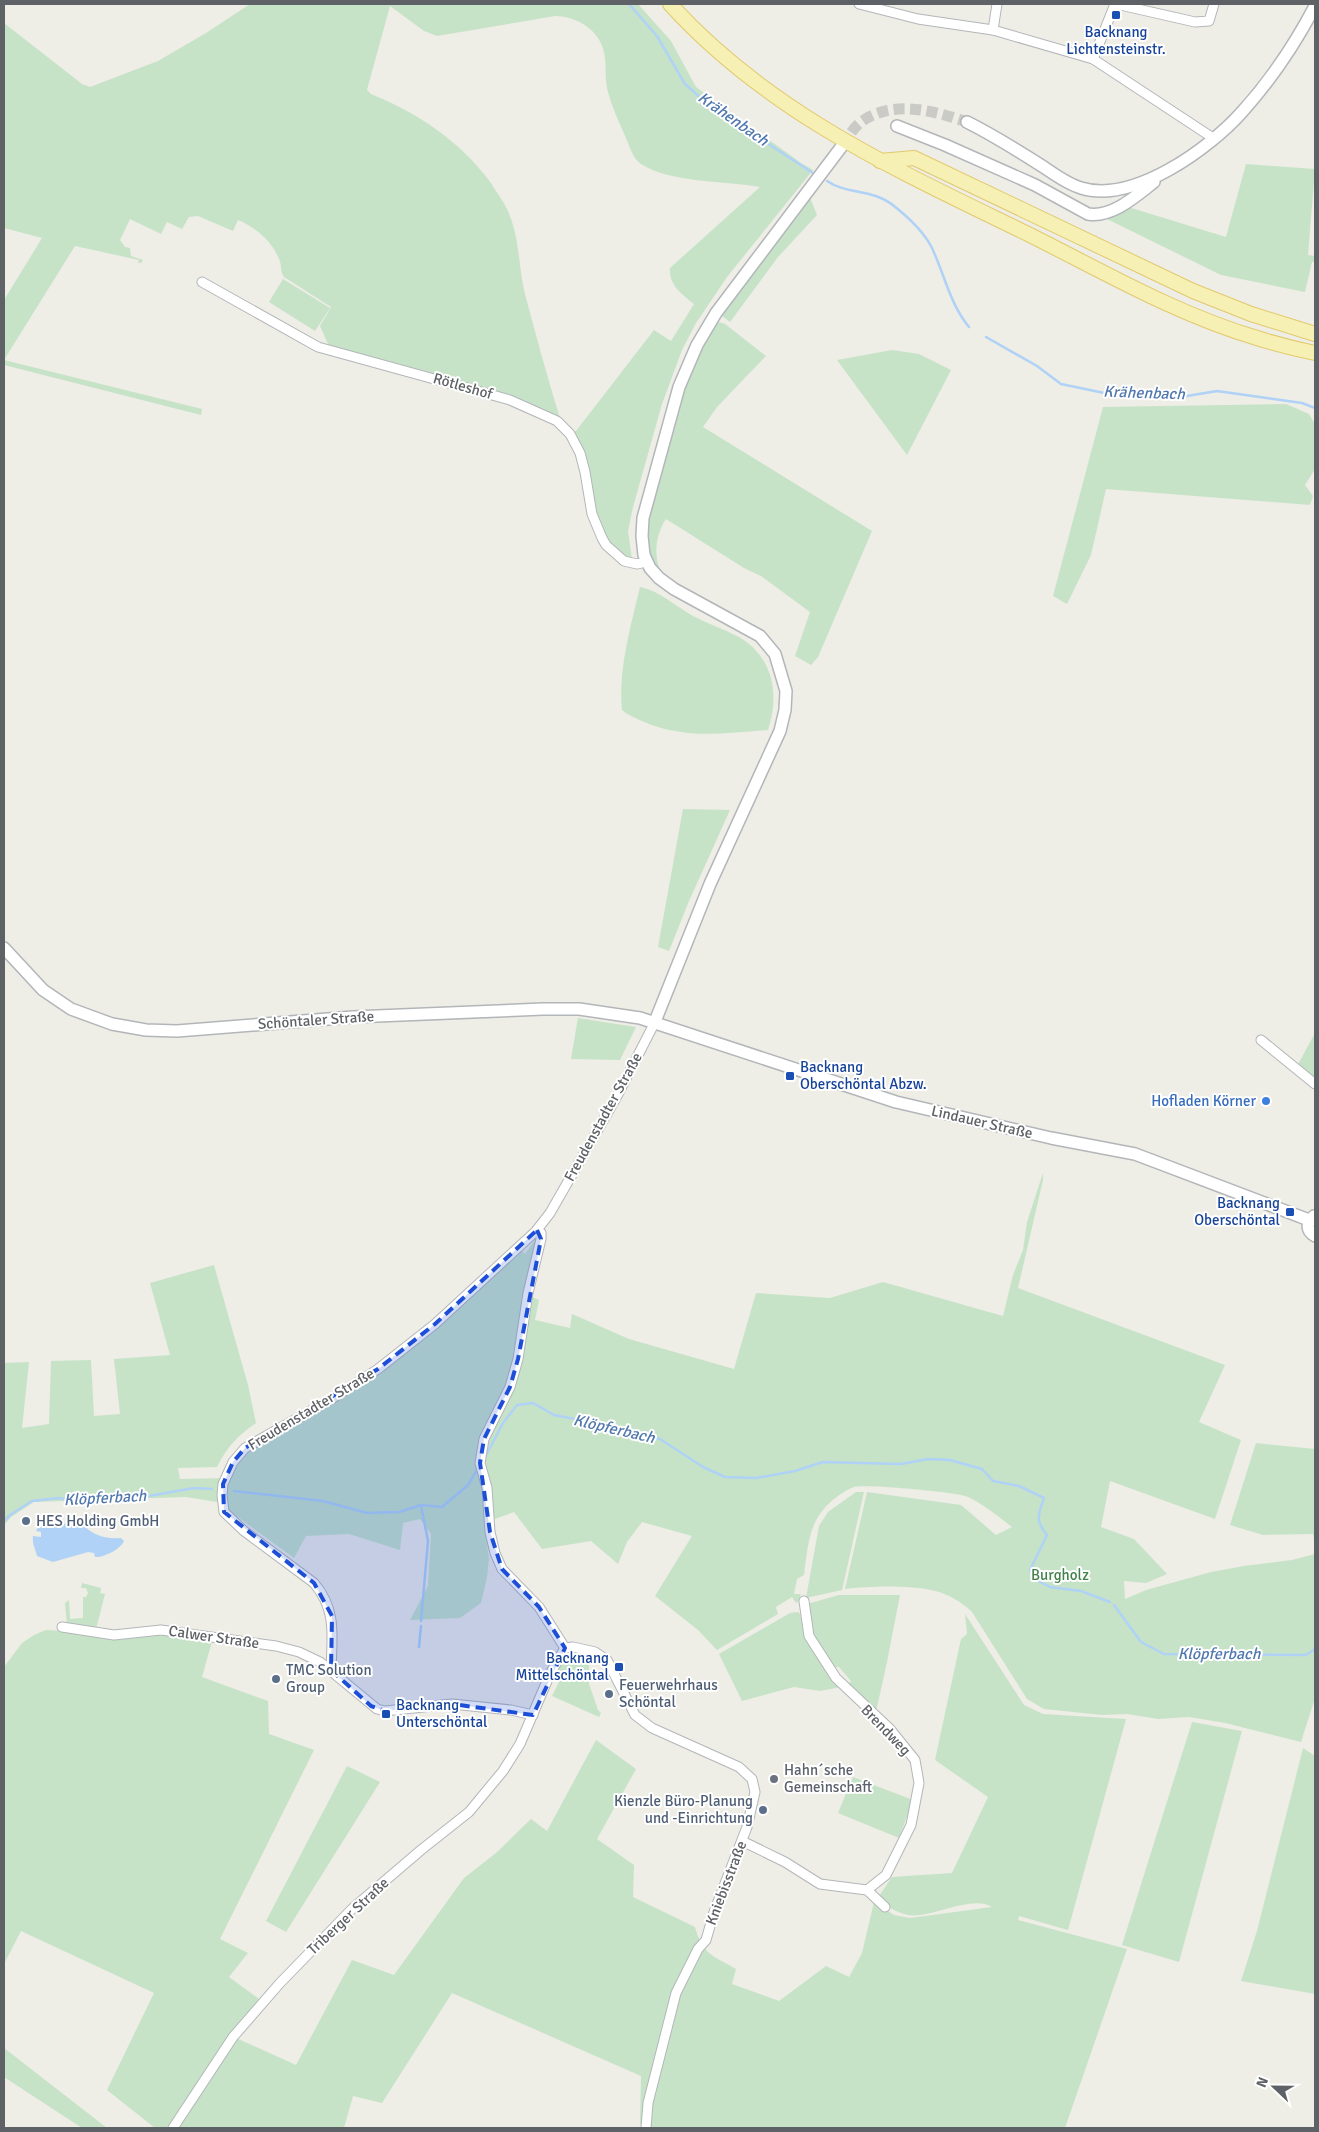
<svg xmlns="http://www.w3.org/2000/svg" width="1319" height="2132" font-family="Signika,sans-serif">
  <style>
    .green { fill: #c6e3c8 }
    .water { fill: #afd2f6 }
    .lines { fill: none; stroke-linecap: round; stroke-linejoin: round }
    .stream { stroke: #afd2f6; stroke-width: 2.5 }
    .tertiary-tunnel { stroke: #cacac6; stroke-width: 11; stroke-dasharray: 11 5.5; stroke-linecap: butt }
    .minor-casing { stroke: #b3b6b9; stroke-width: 11 }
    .tertiary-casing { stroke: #b3b6b9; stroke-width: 14 }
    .primary-casing { stroke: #e2c96c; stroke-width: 16 }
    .minor { stroke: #fff; stroke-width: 9 }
    .tertiary { stroke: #fff; stroke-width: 11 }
    .primary { stroke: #f6f0b4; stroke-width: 14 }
    .marked { fill: #1d4ed8; fill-opacity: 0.2; stroke: #1d4ed8; stroke-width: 4; stroke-dasharray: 10 6; stroke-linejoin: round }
    .transit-dot { fill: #1a4fb4; stroke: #fff; stroke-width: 2 }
    .shop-dot { fill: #3f7fe0; stroke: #fff; stroke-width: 2 }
    .service-dot { fill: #5c6f8a; stroke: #fff; stroke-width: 2 }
    .worship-dot { fill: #6b7280; stroke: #fff; stroke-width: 2 }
    .labels { text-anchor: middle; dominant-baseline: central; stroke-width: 4; stroke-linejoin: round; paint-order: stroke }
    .transit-label { font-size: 15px; fill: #164399; stroke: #fff; text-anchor: start }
    .street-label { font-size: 15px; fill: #5e6165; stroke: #fff }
    .shop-label { font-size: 15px; fill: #366cbe; stroke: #fff; text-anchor: end }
    .service-label { font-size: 15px; fill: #4e5e75; stroke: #fff; text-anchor: start }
    .park-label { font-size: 15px; fill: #408247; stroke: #fff }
    .worship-label { font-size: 15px; fill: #5b616d; stroke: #fff; text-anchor: start }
    .water-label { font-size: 16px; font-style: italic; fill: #5178af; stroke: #fff }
  </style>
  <rect width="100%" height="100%" fill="#eeede6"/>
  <!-- green -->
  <g class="green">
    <path d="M 250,4 L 638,4 L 671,41 L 696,87 L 801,163 L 813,170 L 727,277 L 696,323 L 682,350 L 662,404 L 633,507 L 628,531 L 632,560 L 627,559 L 602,536 L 572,432 L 576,431 L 654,330 L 671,341 L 694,304 C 682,294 669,286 670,268 L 760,187 C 727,181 670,183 641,164 C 633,159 630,147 626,138 C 619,122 611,105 607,88 C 605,78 606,68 605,58 C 603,32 578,16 555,16 L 437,36 L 424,31 L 390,6 L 367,90 L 371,94 C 418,113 460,141 491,183 C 496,192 503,200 507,209 C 520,236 518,266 525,294 C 536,335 547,377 560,418 L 555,415 L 554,416 L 483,388 L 412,368 L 333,349 L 328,344 L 320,326 L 331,307 L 284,277 C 280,271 282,265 279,259 C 272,241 255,227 238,220 L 233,231 L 198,216 L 189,217 L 182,229 L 167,222 L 161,234 L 130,219 L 120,240 L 125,247 L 130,248 L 131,256 L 143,260 L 141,263 L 138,263 L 139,260 L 75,246 L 4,360 L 202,409 L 201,415 L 4,365 L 4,300 L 42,238 L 4,228 L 4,23 L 82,84 L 90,87 L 158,61 L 206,33 Z"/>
    <polygon points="1246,164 1315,169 1308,255 1315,256 1315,262 1312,262 1305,292 1221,275 1107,219 1128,207 1226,237"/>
    <polygon points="809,195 817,215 778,257 730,322 721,315"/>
    <polygon points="283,279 330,308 315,331 269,302"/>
    <path d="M 716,321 L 725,324 L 766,356 L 717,407 L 703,427 L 872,531 L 818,657 L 811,665 L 795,656 L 810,612 L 761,576 L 744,568 L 666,519 C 655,535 653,558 662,574 L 649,558 L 645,527 L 690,366 Z"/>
    <polygon points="892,350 919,354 951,370 907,455 837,360"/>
    <polygon points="1286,404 1309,414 1315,424 1315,469 1305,485 1313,496 1310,505 1106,489 1091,555 1067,604 1053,596 1103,407"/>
    <path d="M 640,587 C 660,591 675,606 693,616 C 708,624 724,629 739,637 C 773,657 780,694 768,730 C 723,733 685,740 642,721 C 635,718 628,715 622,710 C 618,671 631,625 640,587 Z"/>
    <polygon points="683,809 730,810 689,901 669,951 658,947"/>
    <polygon points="578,1018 636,1027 620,1060 571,1059"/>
    <polygon points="1315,1033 1315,1082 1296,1068"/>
    <path d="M 1043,1173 L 1043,1180 L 1018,1288 L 1225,1365 L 1199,1422 L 1241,1440 L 1215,1519 L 1110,1481 L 1101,1527 L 1134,1539 L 1167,1574 L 1146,1583 L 1124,1581 L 1125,1599 L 1146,1590 L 1211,1572 L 1244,1566 L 1292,1560 L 1315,1554 L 1315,1698 L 1301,1742 L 1225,1723 L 1189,1717 L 1158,1719 L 1127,1714 L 1102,1715 L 1044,1709 L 1027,1699 L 972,1612 C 962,1602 948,1594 935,1591 C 910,1585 870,1586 845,1589 L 867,1492 L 961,1505 L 996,1535 L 1012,1527 C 999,1517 983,1504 968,1497 C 958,1492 863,1484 854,1487 C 843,1491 830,1501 823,1510 C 808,1527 807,1554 804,1575 L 797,1579 L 794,1594 L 801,1594 L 798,1602 L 796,1603 L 792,1597 L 776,1607 L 778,1614 L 717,1650 L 698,1630 L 655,1596 L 692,1536 L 642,1522 L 627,1542 L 618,1564 L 591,1541 L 542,1549 L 514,1512 L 484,1523 L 489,1559 L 487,1577 L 481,1603 L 460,1618 L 410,1620 L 428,1586 L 431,1534 L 420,1519 L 403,1523 L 400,1550 L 349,1534 L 306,1536 L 294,1558 L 217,1502 L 186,1497 L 34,1502 L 11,1517 L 4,1525 L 4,1363 L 29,1362 L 22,1428 L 49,1424 L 51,1361 L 91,1360 L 94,1416 L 120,1414 L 114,1359 L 170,1355 L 150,1283 L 214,1265 L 248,1385 L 256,1423 C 238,1435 227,1447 217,1467 L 178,1468 L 180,1479 L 231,1478 L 237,1465 L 248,1451 L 437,1327 L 521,1250 L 525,1254 L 535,1240 L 537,1243 L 525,1294 L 539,1300 L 535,1320 L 570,1328 L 572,1314 L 629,1339 L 734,1369 L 756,1293 L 830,1298 L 883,1282 L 1003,1316 L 1013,1275 L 1023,1250 L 1027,1222 Z"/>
    <polygon points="1256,1443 1315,1449 1315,1546 1313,1534 1263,1535 1230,1525"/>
    <polygon points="856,1492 864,1492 842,1590 806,1598 819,1526 828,1512"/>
    <polygon points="82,1583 101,1588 100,1593 105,1594 96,1629 67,1624 65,1603 69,1600 70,1619 83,1618 83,1597 86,1597 88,1593 86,1588 81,1588"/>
    <polygon points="839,1595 900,1595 887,1662 876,1712 848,1685 851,1681 839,1667 831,1667 814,1640 807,1604"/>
    <path d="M 798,1612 L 800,1614 C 806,1642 820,1667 841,1687 L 820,1691 L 794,1687 L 742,1701 L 719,1654 L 790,1613 Z"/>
    <path d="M 965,1614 L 1024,1705 L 1043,1714 L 1126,1719 L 1068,1930 L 1019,1916 L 1018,1920 L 1127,1949 L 1065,2128 L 657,2128 L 640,2124 L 641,2076 L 452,1993 L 382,2103 L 353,2096 L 344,2128 L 155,2128 L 107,2090 L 154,1993 L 21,1931 L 4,1964 L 4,1667 L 22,1643 L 34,1635 L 46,1630 L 65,1631 L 112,1638 L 161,1633 L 213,1638 L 202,1677 L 268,1701 L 269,1734 L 314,1750 L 220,1939 L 248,1953 L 229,1977 L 259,1999 L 231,2033 L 236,2038 L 296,2065 L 352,1960 L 394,1975 L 464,1878 L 496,1853 L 531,1819 L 547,1831 L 596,1740 L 636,1769 L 597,1839 L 634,1865 L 633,1897 L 695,1927 C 703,1955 712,1955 736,1969 L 732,1984 L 779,2001 L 826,1966 L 849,1977 L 862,1953 L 874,1902 L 894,1915 L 910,1918 L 992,1907 C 971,1894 931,1919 908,1915 C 896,1912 886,1906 877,1899 L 892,1877 L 952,1873 L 988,1797 L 935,1760 L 961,1639 L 967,1634 Z"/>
    <path d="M 572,1655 L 584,1657 L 589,1661 L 589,1684 L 598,1710 L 601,1713 L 599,1717 L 552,1696 L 561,1678 L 556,1675 C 559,1666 563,1659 572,1655 Z"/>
    <polygon points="1192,1722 1242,1731 1179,1962 1122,1945"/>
    <polygon points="1303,1748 1315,1756 1315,1994 1241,1981 1257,1931"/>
    <polygon points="347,1766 380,1782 286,1932 266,1921"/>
    <polygon points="853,1777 913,1800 899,1838 838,1813"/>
    <polygon points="4,2048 107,2128 82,2128 4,2077"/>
  </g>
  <!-- water -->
  <path class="water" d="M 56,1519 L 69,1526 L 82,1524 C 94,1536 105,1539 121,1538 L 124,1541 C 121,1549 103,1558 95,1557 L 94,1553 L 88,1552 L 53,1562 L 37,1556 C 35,1548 32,1544 33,1536 L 41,1537 L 41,1532 L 36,1531 L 40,1524 Z"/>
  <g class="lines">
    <!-- stream -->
    <g class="stream">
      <polyline points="629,4 657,36 685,84 710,106 813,173"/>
      <path d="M 827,181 C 847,195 872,188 894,206 C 908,217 924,232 932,248 C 945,276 950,304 969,327"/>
      <polyline points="986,337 1037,366 1061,384 1109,394 1181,397 1217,391 1302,403 1315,408"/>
      <path d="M 484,1459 L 503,1423 L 517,1405 L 533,1403 L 554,1415 L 622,1428 L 660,1439 L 703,1467 L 725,1477 L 756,1478 L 795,1471 L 823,1462 L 901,1464 L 928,1459 L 950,1460 L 982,1469 L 993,1481 L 1019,1486 L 1044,1498 C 1038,1515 1035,1521 1047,1535 L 1030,1570 L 1034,1579 L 1050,1587 L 1081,1591 L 1110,1602"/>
      <polyline points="234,1491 323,1501 367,1513 399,1512 421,1505 442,1507 468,1485 478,1468"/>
      <polyline points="4,1521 10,1515 32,1501 59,1498 77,1501 94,1498 143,1497 194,1488 212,1489"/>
      <polyline points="1114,1605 1141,1642 1164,1654 1306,1655 1315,1649"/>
      <polyline points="421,1621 428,1541 421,1506"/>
      <polyline points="419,1647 421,1626"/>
    </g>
    <!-- tertiary-tunnel -->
    <path class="tertiary-tunnel" d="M 842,146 C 848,138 853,128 861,122 C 892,99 935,111 967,122"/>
    <defs>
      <g id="minor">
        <polyline points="859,4 918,19 993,30 1093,59 1213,138"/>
        <polyline points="1116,4 1195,22 1209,21 1214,4"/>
        <polyline points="993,30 997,4"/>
        <polyline points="1093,59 1115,4"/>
        <polyline points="202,282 318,347 510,400 557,421 570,434 580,453 585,472 592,514 602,538 606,545 624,561 637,564 646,562"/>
        <polyline points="1261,1040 1315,1084"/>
        <polyline points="537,1230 541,1233 541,1239 528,1293 518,1359 510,1387 484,1439 480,1463 487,1488 490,1532 495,1553 502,1569 539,1607 565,1648"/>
        <polyline points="804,1601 809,1636 836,1678 890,1729 915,1760 919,1783 911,1825 886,1875 867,1890"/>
        <polyline points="62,1627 114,1635 161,1630 276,1646 299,1652 320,1662 377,1709 385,1711 452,1704 511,1710 533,1715"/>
        <path d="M 331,1670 C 332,1636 337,1610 314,1583 L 244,1531 L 224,1512 L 222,1495 L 223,1484 L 233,1462 L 245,1448 L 333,1398 L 378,1369 L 435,1324 L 536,1231 L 550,1213 L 616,1098 L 654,1024"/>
        <polyline points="742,1841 785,1862 820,1884 867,1890 885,1907"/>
        <polyline points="173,2128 233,2037 280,1983 352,1909 421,1850 469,1812 503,1771 520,1744 550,1674 565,1648 573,1647 595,1652 607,1660 635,1715 652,1728 739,1767 752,1779 755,1792 747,1827 714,1912 706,1940 698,1949 676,1993 648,2103 646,2128"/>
      </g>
      <g id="tertiary">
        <path d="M 967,122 C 993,135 1017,150 1042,166 C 1054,174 1067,184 1081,188 C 1133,204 1209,149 1242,112 C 1270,81 1295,44 1315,6"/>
        <path d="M 897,126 L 945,145 L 1035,185 L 1088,214 C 1112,218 1136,196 1154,182"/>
        <polyline points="4,948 43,990 71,1009 112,1024 146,1030 177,1031 353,1017 543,1009 579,1009 640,1018 896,1102 1051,1138 1135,1154 1309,1220"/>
        <polyline points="654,1024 710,884 780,731 785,710 786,691 775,654 760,636 674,589 659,578 650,568 644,555 642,536 643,518 679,387 697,345 716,313 842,146"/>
        <path d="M 1314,1216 C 1306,1222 1306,1231 1315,1236"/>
      </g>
      <g id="primary">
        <path d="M 670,4 C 770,114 899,171 1030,235 C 1104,272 1178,315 1257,338 C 1276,344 1296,349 1315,353"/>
        <polyline points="880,161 914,158 1193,291 1251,314 1315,334"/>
      </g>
    </defs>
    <!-- minor casing -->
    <use href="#minor" class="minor-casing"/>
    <!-- tertiary casing -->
    <use href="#tertiary" class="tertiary-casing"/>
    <!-- primary casing -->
    <use href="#primary" class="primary-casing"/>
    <!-- minor -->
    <use href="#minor" class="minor"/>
    <!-- tertiary -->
    <use href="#tertiary" class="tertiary"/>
    <!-- primary -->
    <use href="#primary" class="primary"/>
  </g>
  <!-- marked area -->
  <path class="marked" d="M 537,1230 L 541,1239 L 518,1359 L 510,1387 L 484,1439 L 480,1463 L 490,1532 L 502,1569 L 539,1607 L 565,1648 L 533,1715 L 452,1704 L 385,1711 L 371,1706 L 331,1670 L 332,1616 L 314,1583 L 224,1512 L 223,1484 L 233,1462 L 245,1448 L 378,1369 L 435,1324 Z"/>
  <!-- markers -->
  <g class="transit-dot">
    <rect x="1111" y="10" width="10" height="10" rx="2.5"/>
    <rect x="785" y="1071" width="10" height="10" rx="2.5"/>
    <rect x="1285" y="1207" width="10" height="10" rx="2.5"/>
    <rect x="614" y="1662" width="10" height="10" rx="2.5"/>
    <rect x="381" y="1709" width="10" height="10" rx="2.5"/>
  </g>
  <circle class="shop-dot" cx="1266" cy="1101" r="5"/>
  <g class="service-dot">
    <circle cx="26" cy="1521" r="5"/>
    <circle cx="276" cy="1679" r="5"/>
    <circle cx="609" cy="1694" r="5"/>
    <circle cx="763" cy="1810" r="5"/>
  </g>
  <circle class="worship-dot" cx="774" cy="1779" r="5"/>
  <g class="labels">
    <!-- transit labels -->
    <g class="transit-label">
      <text x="1116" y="32" text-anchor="middle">Backnang<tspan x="1116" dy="17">Lichtensteinstr.</tspan></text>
      <text x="800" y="1067">Backnang<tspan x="800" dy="17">Oberschöntal Abzw.</tspan></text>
      <text x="1280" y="1203" text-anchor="end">Backnang<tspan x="1280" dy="17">Oberschöntal</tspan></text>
      <text x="609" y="1658" text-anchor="end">Backnang<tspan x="609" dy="17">Mittelschöntal</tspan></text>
      <text x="396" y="1705">Backnang<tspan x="396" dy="17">Unterschöntal</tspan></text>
    </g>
    <!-- street labels -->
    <g class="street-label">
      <text transform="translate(463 386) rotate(16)">Rötleshof</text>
      <text transform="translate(316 1020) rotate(-4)">Schöntaler Straße</text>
      <text transform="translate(603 1117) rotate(-61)">Freudenstadter Straße</text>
      <text transform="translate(982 1122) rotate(13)">Lindauer Straße</text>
      <text transform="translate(311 1409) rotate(-31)">Freudenstadter Straße</text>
      <text transform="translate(214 1637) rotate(8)">Calwer Straße</text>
      <text transform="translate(886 1730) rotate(46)">Brendweg</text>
      <text transform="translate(726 1883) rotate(-69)">Kniebisstraße</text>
      <text transform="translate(348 1916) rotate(-43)">Triberger Straße</text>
    </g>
    <!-- shop labels -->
    <g class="shop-label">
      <text x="1256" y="1101">Hofladen Körner</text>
    </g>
    <!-- service labels -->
    <g class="service-label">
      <text x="36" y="1521">HES Holding GmbH</text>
      <text x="286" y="1670">TMC Solution<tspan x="286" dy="17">Group</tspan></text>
      <text x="619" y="1685">Feuerwehrhaus<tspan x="619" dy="17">Schöntal</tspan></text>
      <text x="753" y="1801" text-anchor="end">Kienzle Büro-Planung<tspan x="753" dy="17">und -Einrichtung</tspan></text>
    </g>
    <!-- park labels -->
    <g class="park-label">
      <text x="1060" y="1575">Burgholz</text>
    </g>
    <!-- worship labels -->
    <g class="worship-label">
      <text x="784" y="1770">Hahn´sche<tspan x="784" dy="17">Gemeinschaft</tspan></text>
    </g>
    <!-- water labels -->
    <g class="water-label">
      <text transform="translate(733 119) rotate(35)">Krähenbach</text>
      <text transform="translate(1144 393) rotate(2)">Krähenbach</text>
      <text transform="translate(614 1429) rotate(13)">Klöpferbach</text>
      <text transform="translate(105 1498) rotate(-3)">Klöpferbach</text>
      <text x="1219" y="1654">Klöpferbach</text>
    </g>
  </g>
  <!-- border -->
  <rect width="1319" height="2132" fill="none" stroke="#5e6165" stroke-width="10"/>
  <!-- north arrow -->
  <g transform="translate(1274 2087) rotate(292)" stroke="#ffffff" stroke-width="4" paint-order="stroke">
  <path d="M0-4L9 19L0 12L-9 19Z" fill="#5e6165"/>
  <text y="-8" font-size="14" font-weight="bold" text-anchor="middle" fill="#5e6165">N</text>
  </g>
</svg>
